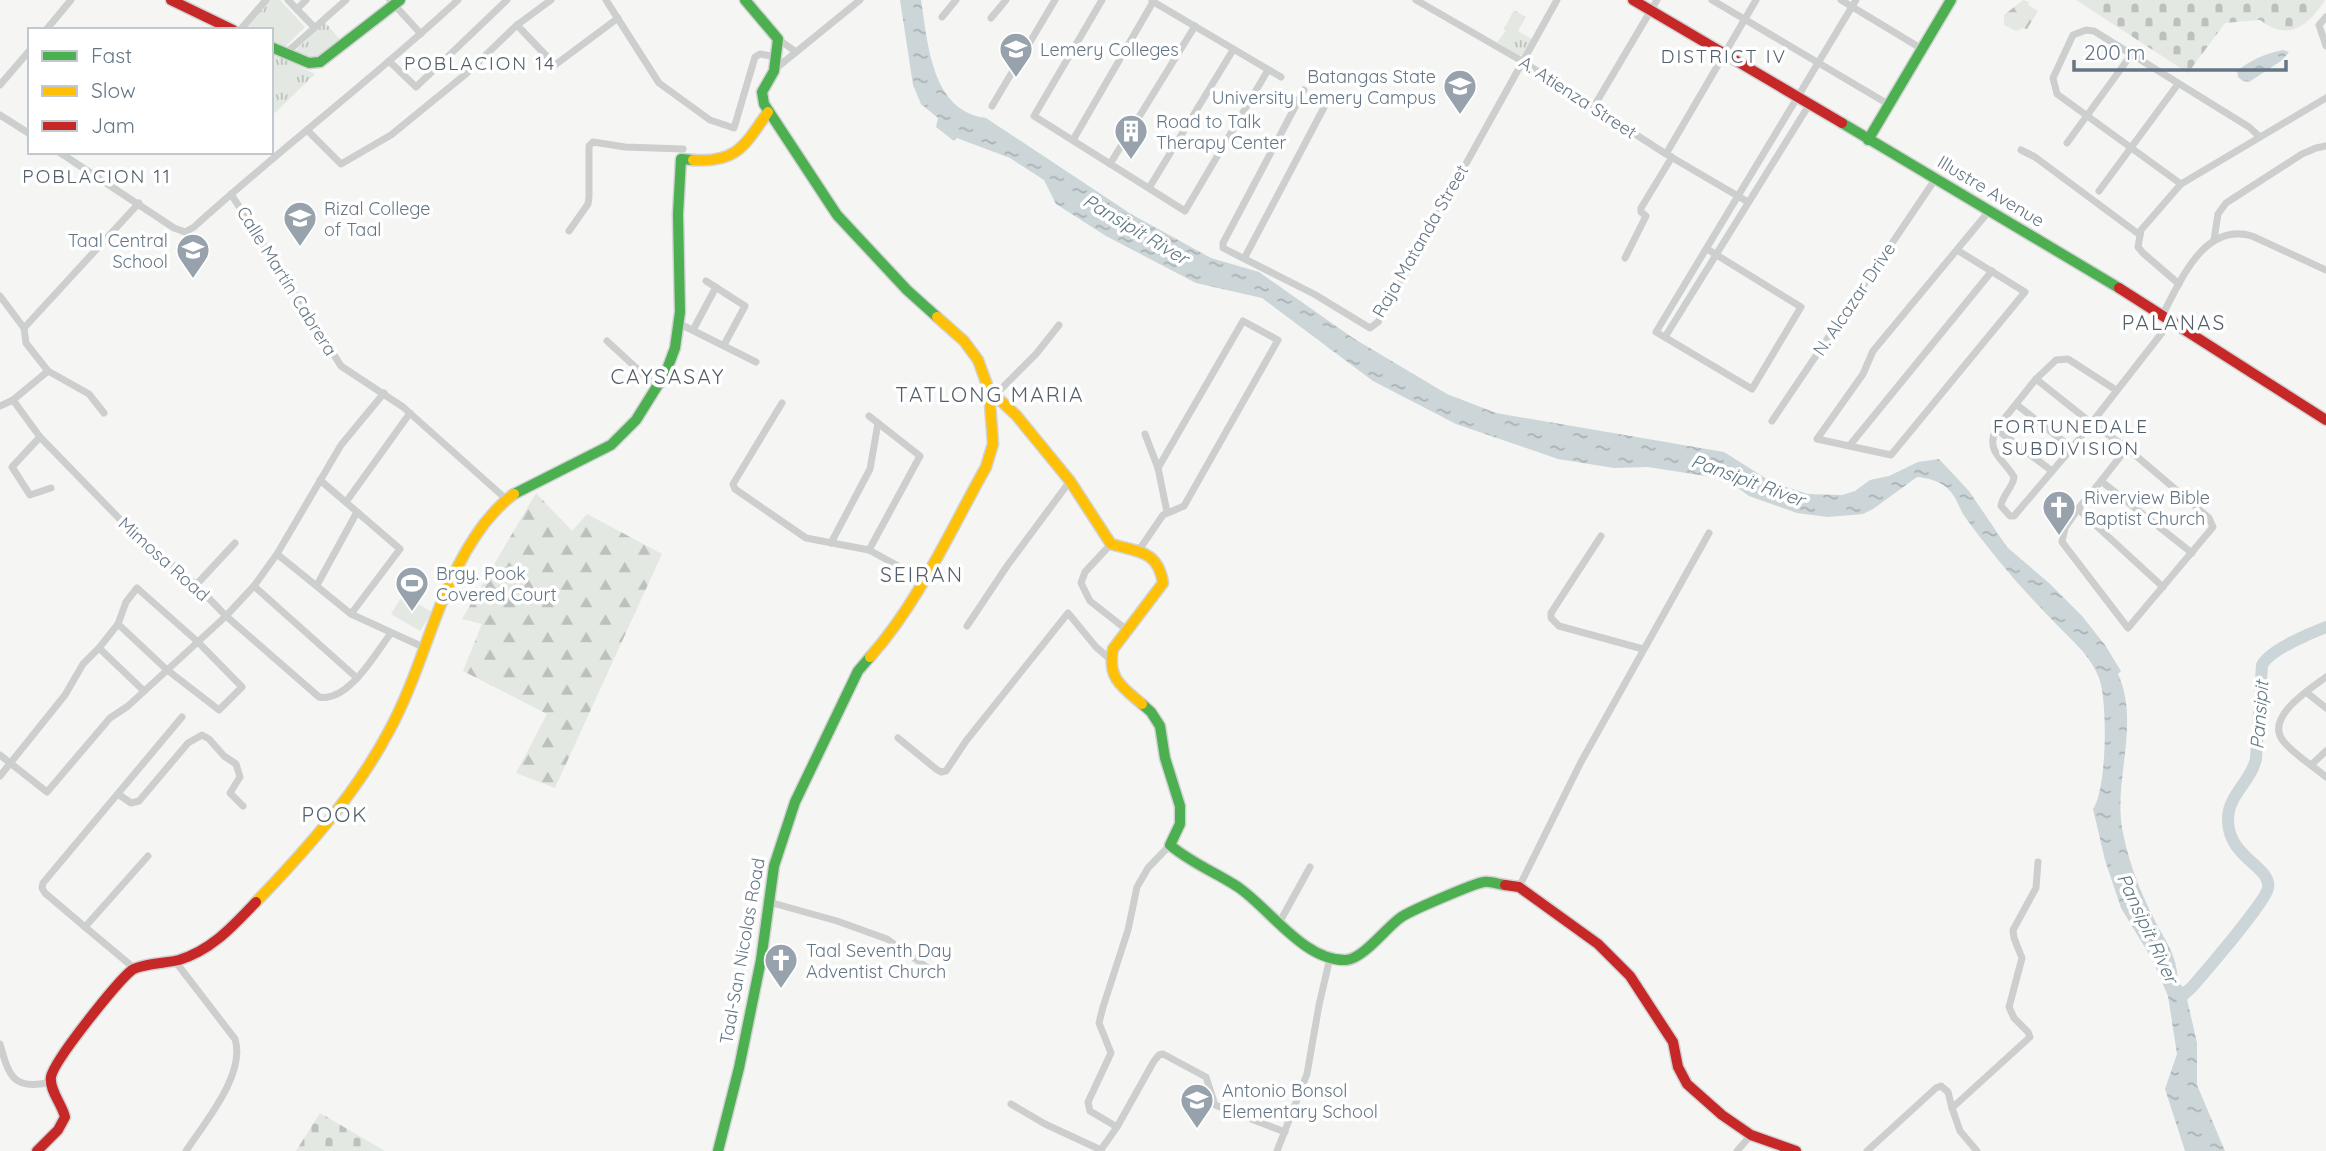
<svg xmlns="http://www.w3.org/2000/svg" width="2326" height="1151" font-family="Quicksand,sans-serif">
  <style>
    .grass { fill: url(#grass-tufts) }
    .forest { fill: url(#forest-firs) }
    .cemetery { fill: url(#cemetery-stones) }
    .pitch { fill: #e4e8e2 }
    .water { fill: url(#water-ripples) }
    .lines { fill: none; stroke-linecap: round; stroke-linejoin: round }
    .river { stroke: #ccd5d7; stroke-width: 12 }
    .fast-casing { stroke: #d2d3d4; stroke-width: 13 }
    .slow-casing { stroke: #d2d3d4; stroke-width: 13 }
    .jam-casing { stroke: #d2d3d4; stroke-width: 13 }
    .street { stroke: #cdcfcf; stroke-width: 7 }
    .fast { stroke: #4caf50; stroke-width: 10 }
    .slow { stroke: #ffc107; stroke-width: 10 }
    .jam { stroke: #c62828; stroke-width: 10 }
    .labels { text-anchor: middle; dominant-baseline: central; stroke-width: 7; stroke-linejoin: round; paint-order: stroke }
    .poi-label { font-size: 18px; fill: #647685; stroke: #fff; text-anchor: start }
    .street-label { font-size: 18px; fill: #647685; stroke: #fff }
    .neighbourhood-label { font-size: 19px; letter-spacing: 2px; fill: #525f6a; stroke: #fff }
    .water-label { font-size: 19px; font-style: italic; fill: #5f7882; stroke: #fff }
    .quarter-label { font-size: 21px; letter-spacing: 2px; fill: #525f6a; stroke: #fff }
  </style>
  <defs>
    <pattern id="grass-tufts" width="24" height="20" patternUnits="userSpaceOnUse" patternTransform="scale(1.75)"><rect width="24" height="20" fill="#e4e8e2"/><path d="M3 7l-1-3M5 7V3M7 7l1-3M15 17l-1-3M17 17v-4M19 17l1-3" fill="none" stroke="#bcc1bd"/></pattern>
    <pattern id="forest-firs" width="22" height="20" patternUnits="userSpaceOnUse" patternTransform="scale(1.75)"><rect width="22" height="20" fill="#e4e8e2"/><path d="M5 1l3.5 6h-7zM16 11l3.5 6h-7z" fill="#bcc1bd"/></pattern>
    <pattern id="cemetery-stones" width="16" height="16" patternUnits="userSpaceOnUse" patternTransform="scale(1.75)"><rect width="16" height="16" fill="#e4e8e2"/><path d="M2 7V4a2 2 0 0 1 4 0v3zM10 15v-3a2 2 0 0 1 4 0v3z" fill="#bcc1bd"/></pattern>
    <pattern id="water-ripples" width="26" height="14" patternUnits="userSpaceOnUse" patternTransform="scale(1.75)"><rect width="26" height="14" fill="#ccd5d7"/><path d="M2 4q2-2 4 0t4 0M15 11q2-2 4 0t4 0" fill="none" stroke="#a9b1b4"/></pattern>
  </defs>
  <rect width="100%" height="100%" fill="#f5f5f4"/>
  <!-- grass -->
  <g class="grass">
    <polygon points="270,0 280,0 305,27 283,49 271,44 271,30 242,30"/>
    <polygon points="1514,10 1526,17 1518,31 1532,39 1523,55 1520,56 1497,42 1506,31 1504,29"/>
    <polygon points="325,22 342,42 314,59 294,52"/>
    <polygon points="271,53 315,74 275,113 271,110"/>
  </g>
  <!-- forest -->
  <g class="forest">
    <polygon points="2023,0 2029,2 2028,5 2038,11 2027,29 2023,28 2016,31 2004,25 2004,15"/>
    <polygon points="536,493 572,531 587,514 662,554 555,788 516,773 547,714 463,671 482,624 462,619"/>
  </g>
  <!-- cemetery -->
  <g class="cemetery">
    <path d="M 2076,0 L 2325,0 C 2308,26 2289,42 2260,20 L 2225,23 L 2188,73 Z"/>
    <polygon points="320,1113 385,1151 296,1151"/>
  </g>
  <!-- pitch -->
  <g class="pitch">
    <polygon points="284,10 296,22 276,44 271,40 271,30 266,30"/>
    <polygon points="403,595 432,612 420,631 391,614"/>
  </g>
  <!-- water -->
  <g class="water">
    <path d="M 900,0 L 921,0 C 928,43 931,111 986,118 L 1131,214 L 1211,258 L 1259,272 L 1353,338 L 1447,394 L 1496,413 L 1724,452 L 1773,483 L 1808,494 L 1842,495 L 1855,491 L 1870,480 L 1889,476 L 1918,462 L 1939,459 L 1969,491 L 2007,547 L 2049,583 L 2082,616 L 2105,645 L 2121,671 L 2118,674 C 2141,725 2112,781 2123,833 C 2129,863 2140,891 2154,919 C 2166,943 2177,954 2178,982 L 2184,988 L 2193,993 L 2187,999 L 2197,1043 L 2197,1085 L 2225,1151 L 2185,1151 L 2165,1089 L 2177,1054 L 2168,996 L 2152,959 L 2121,908 L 2105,860 L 2093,809 C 2107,789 2108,701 2099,678 C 2091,657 2075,643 2060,628 C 2039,607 2018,584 1999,561 C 1987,546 1974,530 1963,514 C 1959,507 1956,497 1950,491 C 1942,481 1928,478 1917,477 L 1873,509 L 1863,514 L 1828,517 L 1797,513 L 1749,496 L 1731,483 L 1718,478 L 1648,467 L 1614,468 L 1558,459 L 1456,424 L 1373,381 L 1262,298 L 1196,283 L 1106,236 L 1056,204 L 1044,180 L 1010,158 L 957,138 L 954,141 L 936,127 L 938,118 L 921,104 L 913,85 Z"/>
    <path d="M 2283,50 L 2289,52 L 2281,61 L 2249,82 L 2243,81 L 2238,77 L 2237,71 C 2252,59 2265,54 2283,50 Z"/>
  </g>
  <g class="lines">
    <!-- river -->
    <path class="river" d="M 2181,997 L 2192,987 C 2205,972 2266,901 2268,888 C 2272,866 2226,858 2228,817 C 2229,795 2251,781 2256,759 L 2262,665 C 2270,650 2310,633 2326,627"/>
    <defs>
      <g id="fast">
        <polyline points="745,0 778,39 774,71 762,92 764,104 837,215 907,290 937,317"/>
        <polyline points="271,47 309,63 320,62 400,0"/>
        <polyline points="1842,123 2119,288"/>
        <polyline points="1868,140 1951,0"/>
        <polyline points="514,494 611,445 636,420 666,372 675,348 680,312 678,214 681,159 693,160"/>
        <path d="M 1142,704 L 1151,712 L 1160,726 L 1165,758 L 1180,806 L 1180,824 L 1170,845 C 1191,863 1215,872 1238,887 C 1270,909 1304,961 1346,960 C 1363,959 1386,928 1400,918 C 1407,912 1475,883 1484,882 C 1490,881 1498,884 1505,885"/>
        <polyline points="718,1151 739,1068 761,960 774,866 795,802 858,671 870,657"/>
      </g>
      <g id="slow">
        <path d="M 693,160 C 737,163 745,145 768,112"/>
        <path d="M 937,317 L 964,341 L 978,360 L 989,390 L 1016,415 L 1070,481 L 1111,544 C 1138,552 1158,550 1163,583 L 1113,649 C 1107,678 1122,687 1142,704"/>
        <path d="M 870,657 C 919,602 950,531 986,467 L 993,444 L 989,390"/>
        <path d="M 256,902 C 306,850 355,795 389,731 C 426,663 437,586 484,524 C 493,513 502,502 514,494"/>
      </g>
      <g id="jam">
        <polyline points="171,0 233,30"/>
        <polyline points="1633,0 1842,123"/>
        <polyline points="2119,288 2326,420"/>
        <polyline points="1505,885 1519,887 1598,944 1630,976 1673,1042 1678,1067 1687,1084 1722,1115 1751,1135 1796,1151"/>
        <path d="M 37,1151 L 58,1130 L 65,1117 C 62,1104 49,1090 51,1077 C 54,1060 118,981 132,970 C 140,964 168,963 179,960 C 212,950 233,926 256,902"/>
      </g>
    </defs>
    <!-- fast casing -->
    <use href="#fast" class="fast-casing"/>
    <!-- slow casing -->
    <use href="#slow" class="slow-casing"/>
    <!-- jam casing -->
    <use href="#jam" class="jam-casing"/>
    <!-- street -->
    <g class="street">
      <polyline points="288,0 314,27"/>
      <polyline points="390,0 421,34"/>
      <polyline points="606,0 659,83 710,120 734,128 755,57 760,54 776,57"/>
      <polyline points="1102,0 1034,116 1185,211 1268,70"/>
      <polyline points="1416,0 1522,61 1666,154 1748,202"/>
      <polyline points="1712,0 1888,104"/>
      <polyline points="1841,0 1922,49"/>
      <polyline points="1152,1 1281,77"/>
      <polyline points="297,9 306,0"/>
      <polyline points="942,17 956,0"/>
      <polyline points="2326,17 2319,25 2326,46"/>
      <polyline points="991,18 1006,0"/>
      <polyline points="517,25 555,65 618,18"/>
      <polyline points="46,30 71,0"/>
      <polyline points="240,30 266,0"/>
      <polyline points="778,39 796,52"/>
      <polyline points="286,53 346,0"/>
      <polyline points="389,61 416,87 507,0"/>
      <polyline points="774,70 860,0"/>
      <polyline points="0,85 30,50"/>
      <polyline points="1304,90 1223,243 1223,248 1314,294 1370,328 1378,322 1557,0"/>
      <polyline points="992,106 1055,0"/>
      <polyline points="1593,108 1657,0"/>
      <polyline points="0,115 30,134"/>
      <polyline points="307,130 341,164 391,135 467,73 517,25 551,0"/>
      <polyline points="1073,140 1153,2"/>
      <polyline points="2067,143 2131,55"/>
      <polyline points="2021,150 2035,157 2140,235"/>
      <path d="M 59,152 L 174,228 L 185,232 L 194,227 C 280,149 373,79 458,0"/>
      <polyline points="1666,154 1756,0"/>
      <polyline points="1110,164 1195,26"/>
      <polyline points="2181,184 2057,94 2053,78 2073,35 2086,30 2094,31 2249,127 2260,137"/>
      <polyline points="1149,188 1233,50"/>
      <polyline points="2099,191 2178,84"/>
      <polyline points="231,194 341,366 403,407 506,499"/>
      <polyline points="569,231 588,204 589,197 589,146 593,142 625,147 683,149"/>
      <polyline points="2214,240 2218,214 2226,203 2302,154 2316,148 2326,146"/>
      <polyline points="1707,249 1801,307 1752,389 1656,332 1856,0"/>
      <polyline points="1957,250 2025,292 1891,455 1817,439 1863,374 1873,351 1989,211"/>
      <polyline points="1245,257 1330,96"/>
      <polyline points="1625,258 1646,216 1641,212 1641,208 1672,157"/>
      <polyline points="706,281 745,306 724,345"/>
      <polyline points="2179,284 2143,253 2138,247 2141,230 2181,184 2326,98"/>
      <polyline points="0,296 24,328 26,343 48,371 89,394 104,413"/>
      <path d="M 2163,314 C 2181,280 2204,222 2252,236 L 2326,270"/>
      <polyline points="678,323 756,362"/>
      <polyline points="24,328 139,203"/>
      <polyline points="693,330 716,287"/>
      <polyline points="1665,337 1809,105"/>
      <polyline points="607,341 658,388"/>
      <polyline points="2036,379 2090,422 2127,448 2209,518 2213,527 2128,628 2062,542 2065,528 2078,509"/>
      <polyline points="995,395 1036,354 1059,325"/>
      <path d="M 13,400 L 40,437 L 145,545 L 167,560 L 196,585 L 226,616 L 319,697 C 348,703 375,654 391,633"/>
      <polyline points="782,403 733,484 735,489 806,538 869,550 922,579"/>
      <polyline points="2017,405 2072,448"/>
      <polyline points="0,406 13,400 48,371"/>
      <polyline points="1772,421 1936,178"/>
      <path d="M 1996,429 C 1985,452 2004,459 2014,477 C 2013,488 2002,495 2001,506 L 2010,516 L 2014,516 L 2072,448 L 2172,320"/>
      <polyline points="1145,434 1158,468 1167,512"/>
      <polyline points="40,437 12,467 30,495 51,488"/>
      <polyline points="1850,445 1992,271"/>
      <polyline points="2127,448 2101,481 2192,553"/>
      <polyline points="2052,471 1996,429 2036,379 2056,360 2068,359 2116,390"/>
      <polyline points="320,480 400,549 351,614"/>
      <polyline points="2101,481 2078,509 2163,587"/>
      <polyline points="346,502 410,413"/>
      <polyline points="1601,536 1551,613 1551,618 1559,626 1643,649"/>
      <polyline points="831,543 870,469 878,423"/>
      <polyline points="1111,544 1085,572 1081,583 1090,601 1127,630"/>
      <polyline points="869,550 920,456 869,416"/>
      <polyline points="1139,550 1163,515 1184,506 1278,340 1243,321 1158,468"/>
      <polyline points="277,554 351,614 423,647"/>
      <polyline points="196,585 235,543"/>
      <polyline points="317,585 357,512"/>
      <polyline points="254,586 357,678"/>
      <polyline points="967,626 1007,566 1070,481"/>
      <polyline points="99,648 144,691"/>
      <path d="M 2326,677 C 2310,689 2263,718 2284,742 C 2295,755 2313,766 2326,777"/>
      <polyline points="2306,692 2326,708"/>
      <polyline points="898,738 936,769 941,772 946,771 966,741 1068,613 1096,647 1110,659"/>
      <polyline points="0,755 47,792 110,718 128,706 226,616 254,586 277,554 341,445 384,393"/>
      <polyline points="2311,765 2326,751"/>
      <polyline points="0,776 65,695 83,664 99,648 118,624 126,602 137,588 198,642 242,687 219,710 166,669 118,624"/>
      <polyline points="118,794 131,803 139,801 188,743 202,735 209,739 224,756 236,764 240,777 230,793 243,806"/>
      <polyline points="1519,887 1581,762 1709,533"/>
      <polyline points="769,902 837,921 887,939 931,970"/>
      <polyline points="1278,925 1310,867"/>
      <polyline points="85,927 45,893 42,888 43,883 182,717"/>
      <path d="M 175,961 L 235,1039 C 246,1074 205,1122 186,1151"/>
      <polyline points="134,968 85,927 148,856"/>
      <path d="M 0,1044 C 9,1077 14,1091 51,1082"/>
      <polyline points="1011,1104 1045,1124 1101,1150"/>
      <polyline points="1117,1127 1090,1111 1088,1102 1111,1053 1099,1023 1103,1007 1128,930 1137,887 1148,868 1170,845"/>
      <polyline points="1100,1151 1117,1127 1154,1061 1159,1055 1163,1054 1206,1077 1215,1105 1285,1132"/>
      <polyline points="1277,1151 1307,1074 1319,1005 1330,958"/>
      <polyline points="1737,1151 1751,1135"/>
      <polyline points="1867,1151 1936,1088 1941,1086 1948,1092 1952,1108"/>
      <polyline points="1977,1151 1960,1131 1952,1108 2030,1037 2028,1032 2014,1018 2009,1007 2022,958 2014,938 2013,930 2036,888 2038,862"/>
    </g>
    <!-- fast -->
    <use href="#fast" class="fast"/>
    <!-- slow -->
    <use href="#slow" class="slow"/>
    <!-- jam -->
    <use href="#jam" class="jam"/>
  </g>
  <!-- icons -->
  <defs>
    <symbol id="university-pin" viewBox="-11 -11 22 30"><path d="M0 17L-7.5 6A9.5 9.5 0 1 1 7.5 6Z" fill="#97a2ac" stroke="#fff"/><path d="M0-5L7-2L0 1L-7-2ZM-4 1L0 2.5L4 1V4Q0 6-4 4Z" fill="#fff"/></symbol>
    <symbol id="building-pin" viewBox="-11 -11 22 30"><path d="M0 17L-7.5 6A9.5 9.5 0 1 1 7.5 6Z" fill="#97a2ac" stroke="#fff"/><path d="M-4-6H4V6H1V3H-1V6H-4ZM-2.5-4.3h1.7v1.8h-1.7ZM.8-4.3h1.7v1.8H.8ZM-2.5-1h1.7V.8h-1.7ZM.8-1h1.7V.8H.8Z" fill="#fff"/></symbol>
    <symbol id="school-pin" viewBox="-11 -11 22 30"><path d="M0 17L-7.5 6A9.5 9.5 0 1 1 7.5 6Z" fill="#97a2ac" stroke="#fff"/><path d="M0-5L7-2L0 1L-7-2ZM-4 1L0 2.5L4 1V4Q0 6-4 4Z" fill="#fff"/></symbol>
    <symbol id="church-pin" viewBox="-11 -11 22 30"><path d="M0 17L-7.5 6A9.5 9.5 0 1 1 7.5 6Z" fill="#97a2ac" stroke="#fff"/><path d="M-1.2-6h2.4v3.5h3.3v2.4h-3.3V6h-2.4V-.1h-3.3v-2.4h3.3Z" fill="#fff"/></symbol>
    <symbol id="stadium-pin" viewBox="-11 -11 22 30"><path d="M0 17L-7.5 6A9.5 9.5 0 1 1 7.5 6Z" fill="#97a2ac" stroke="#fff"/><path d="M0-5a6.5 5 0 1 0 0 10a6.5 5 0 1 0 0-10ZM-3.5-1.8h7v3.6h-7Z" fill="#fff"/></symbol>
  </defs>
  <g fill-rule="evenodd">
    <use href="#university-pin" x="997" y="30" width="38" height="52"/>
    <use href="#university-pin" x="1441" y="67" width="38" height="52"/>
    <use href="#building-pin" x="1112" y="112" width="38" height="52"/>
    <use href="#university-pin" x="281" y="199" width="38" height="52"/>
    <use href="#school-pin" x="174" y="231" width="38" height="52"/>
    <use href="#church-pin" x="2040" y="488" width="38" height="52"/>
    <use href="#stadium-pin" x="393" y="564" width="38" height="52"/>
    <use href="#church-pin" x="762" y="941" width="38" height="52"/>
    <use href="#school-pin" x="1178" y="1081" width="38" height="52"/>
  </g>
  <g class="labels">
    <!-- poi labels -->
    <g class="poi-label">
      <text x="1040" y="49">Lemery Colleges</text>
      <text x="1436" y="76" text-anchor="end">Batangas State<tspan x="1436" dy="21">University Lemery Campus</tspan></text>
      <text x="1156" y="121">Road to Talk<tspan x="1156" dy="21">Therapy Center</tspan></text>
      <text x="324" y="208">Rizal College<tspan x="324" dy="21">of Taal</tspan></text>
      <text x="168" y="240" text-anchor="end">Taal Central<tspan x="168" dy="21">School</tspan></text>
      <text x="2084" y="497">Riverview Bible<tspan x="2084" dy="21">Baptist Church</tspan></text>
      <text x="436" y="573">Brgy. Pook<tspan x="436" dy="21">Covered Court</tspan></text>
      <text x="806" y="950">Taal Seventh Day<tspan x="806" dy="21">Adventist Church</tspan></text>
      <text x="1222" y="1090">Antonio Bonsol<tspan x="1222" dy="21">Elementary School</tspan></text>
    </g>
    <!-- street labels -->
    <g class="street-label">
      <text transform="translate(1578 97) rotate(33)">A. Atienza Street</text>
      <text transform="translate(1991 191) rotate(31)">Illustre Avenue</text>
      <text transform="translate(1420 241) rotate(-60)">Raja Matanda Street</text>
      <text transform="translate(287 281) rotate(58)">Calle Martín Cabrera</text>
      <text transform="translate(1854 299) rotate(-56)">N. Alcazar Drive</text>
      <text transform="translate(164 559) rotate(42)">Mimosa Road</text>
      <text transform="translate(742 951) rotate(-80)">Taal-San Nicolas Road</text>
    </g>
    <!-- neighbourhood labels -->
    <g class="neighbourhood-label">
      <text x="1724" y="56">DISTRICT IV</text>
      <text x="480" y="63">POBLACION 14</text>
      <text x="97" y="176">POBLACION 11</text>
      <text x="2071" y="426">FORTUNEDALE<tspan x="2071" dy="22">SUBDIVISION</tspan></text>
    </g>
    <!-- water labels -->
    <g class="water-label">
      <text transform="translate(1136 229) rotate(31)">Pansipit River</text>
      <text transform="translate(1748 480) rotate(20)">Pansipit River</text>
      <text transform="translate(2259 715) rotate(-86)">Pansipit</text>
      <text transform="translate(2148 928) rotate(65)">Pansipit River</text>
    </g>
    <!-- quarter labels -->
    <g class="quarter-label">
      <text x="2174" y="322">PALANAS</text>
      <text x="668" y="376">CAYSASAY</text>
      <text x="990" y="394">TATLONG MARIA</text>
      <text x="922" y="574">SEIRAN</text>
      <text x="335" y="814">POOK</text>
    </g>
  </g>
  <!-- legend -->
  <rect x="28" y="28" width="245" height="126" fill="#ffffff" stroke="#c1c8ce" stroke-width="2"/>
  <rect x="42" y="51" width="35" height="10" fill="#4caf50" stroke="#c1c8ce" stroke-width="2"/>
  <text x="91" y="63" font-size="21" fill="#647685">Fast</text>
  <rect x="42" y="86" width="35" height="10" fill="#ffc107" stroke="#c1c8ce" stroke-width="2"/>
  <text x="91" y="98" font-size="21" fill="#647685">Slow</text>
  <rect x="42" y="121" width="35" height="10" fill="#c62828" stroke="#c1c8ce" stroke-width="2"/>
  <text x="91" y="133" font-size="21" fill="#647685">Jam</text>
  <!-- scale -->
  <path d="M2074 60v10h212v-10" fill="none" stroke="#647685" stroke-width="3.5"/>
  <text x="2084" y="60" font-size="21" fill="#647685" stroke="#ffffff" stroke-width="5" paint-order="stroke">200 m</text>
</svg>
